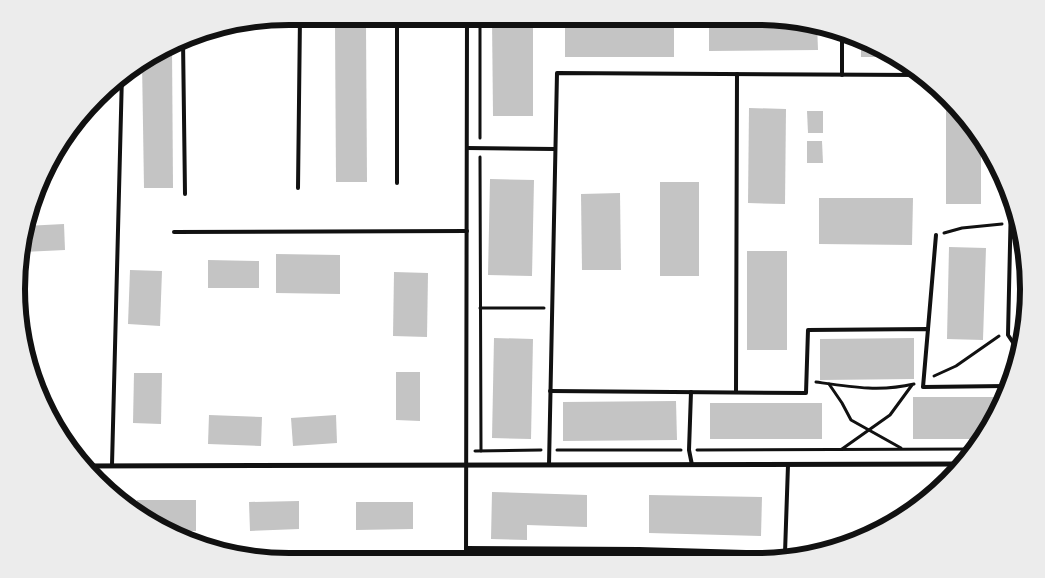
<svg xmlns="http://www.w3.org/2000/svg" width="1045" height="578" font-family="'PT Sans Narrow',sans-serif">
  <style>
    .building { fill: #c4c4c4 }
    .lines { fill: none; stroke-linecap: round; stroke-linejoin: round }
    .path { stroke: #111; stroke-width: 3 }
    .service { stroke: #111; stroke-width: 4 }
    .minor { stroke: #111; stroke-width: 5 }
    .rim { fill: none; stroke: #111; stroke-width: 6 }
  </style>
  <rect width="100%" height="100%" fill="#fff"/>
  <!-- building -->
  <g class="building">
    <polygon points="533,18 533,116 493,116 492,19"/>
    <polygon points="800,21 817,24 818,50 709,51 709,22"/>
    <polygon points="565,23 674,24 674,57 565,57"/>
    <polygon points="335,25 366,25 367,182 336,182"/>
    <polygon points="861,40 893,53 897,57 861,57"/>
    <polygon points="172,47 173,188 144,188 142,62"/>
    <polygon points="749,108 786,109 785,204 748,203"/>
    <polygon points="946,108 955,108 973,123 981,140 981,204 946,204"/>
    <polygon points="807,111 823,111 823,133 808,133"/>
    <polygon points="807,141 822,141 823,163 807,163"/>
    <polygon points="490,179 534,180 532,276 488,275"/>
    <rect x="660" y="182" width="39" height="94"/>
    <polygon points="620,193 621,270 582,270 581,194"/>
    <polygon points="819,198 913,198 912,245 819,244"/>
    <polygon points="64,224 65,250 23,252 25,226"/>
    <polygon points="949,247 986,248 983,340 947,339"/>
    <rect x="747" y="251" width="40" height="99"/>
    <polygon points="276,254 340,255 340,294 276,293"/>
    <polygon points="208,260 259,261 259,288 208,288"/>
    <polygon points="130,270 162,271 160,326 128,324"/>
    <polygon points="394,272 428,273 427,337 393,336"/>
    <polygon points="494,338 533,339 531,439 492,438"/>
    <polygon points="914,338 914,379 820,380 820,339"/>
    <polygon points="396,372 420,372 420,421 396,420"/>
    <polygon points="134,373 162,373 161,424 133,423"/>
    <polygon points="913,397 1002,397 992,426 982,439 913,439"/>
    <polygon points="676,401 677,440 563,441 563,402"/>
    <rect x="710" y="403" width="112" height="36"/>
    <polygon points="209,415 262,417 261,446 208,444"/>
    <polygon points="336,415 337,443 293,446 291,418"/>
    <polygon points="492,492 587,495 587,527 527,525 527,540 491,539"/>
    <polygon points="649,495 762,497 761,536 649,533"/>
    <polygon points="137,500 196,500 196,531 165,531 152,525 137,513"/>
    <polygon points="299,501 299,529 250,531 249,502"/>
    <polygon points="356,502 413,502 413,529 356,530"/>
  </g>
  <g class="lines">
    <!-- path -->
    <g class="path">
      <polyline points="480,138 480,16"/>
      <polyline points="480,157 481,451"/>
      <polyline points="944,233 962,228 1002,224"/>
      <polyline points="480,308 544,308"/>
      <polyline points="1017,325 1026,321"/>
      <polyline points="934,376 956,366 999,336"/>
      <path d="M 816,382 C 851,387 880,392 914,384"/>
      <polyline points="829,384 842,403 851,420 901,448"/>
      <polyline points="842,449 890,415 912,385"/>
      <polyline points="557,450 681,450"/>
      <polyline points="697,450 974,449"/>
      <polyline points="475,451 541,450"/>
    </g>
    <!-- service -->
    <g class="service">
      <polyline points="397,16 397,183"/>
      <polyline points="183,40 185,194"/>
      <polyline points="842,75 842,32"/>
      <polyline points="467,148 555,149"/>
      <polyline points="298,188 300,16"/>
      <polyline points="1011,201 1008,335 1018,350"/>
      <polyline points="174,232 467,231"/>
      <polyline points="928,329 936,235"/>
      <polyline points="550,391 806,393 808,330 928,329 923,387 1006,386"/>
      <polyline points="691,392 689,450 692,465"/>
      <polyline points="736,392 737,74"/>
      <polyline points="112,465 122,74"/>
      <polyline points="549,465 557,73 918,75"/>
      <polyline points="466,548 639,549 817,554"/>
      <polyline points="639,549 640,560"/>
      <polyline points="785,553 788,465"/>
      <polyline points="466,561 467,16"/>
    </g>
    <!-- minor -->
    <polyline class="minor" points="82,466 962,464"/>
  </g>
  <!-- crop -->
  <path d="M0 0H1045V578H0ZM289 25H756A264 264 0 0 1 1020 289V289A264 264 0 0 1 756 553H289A264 264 0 0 1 25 289V289A264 264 0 0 1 289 25Z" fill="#ececec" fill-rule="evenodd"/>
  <path class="rim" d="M289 25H756A264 264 0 0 1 1020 289V289A264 264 0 0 1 756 553H289A264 264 0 0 1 25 289V289A264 264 0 0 1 289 25Z"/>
</svg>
